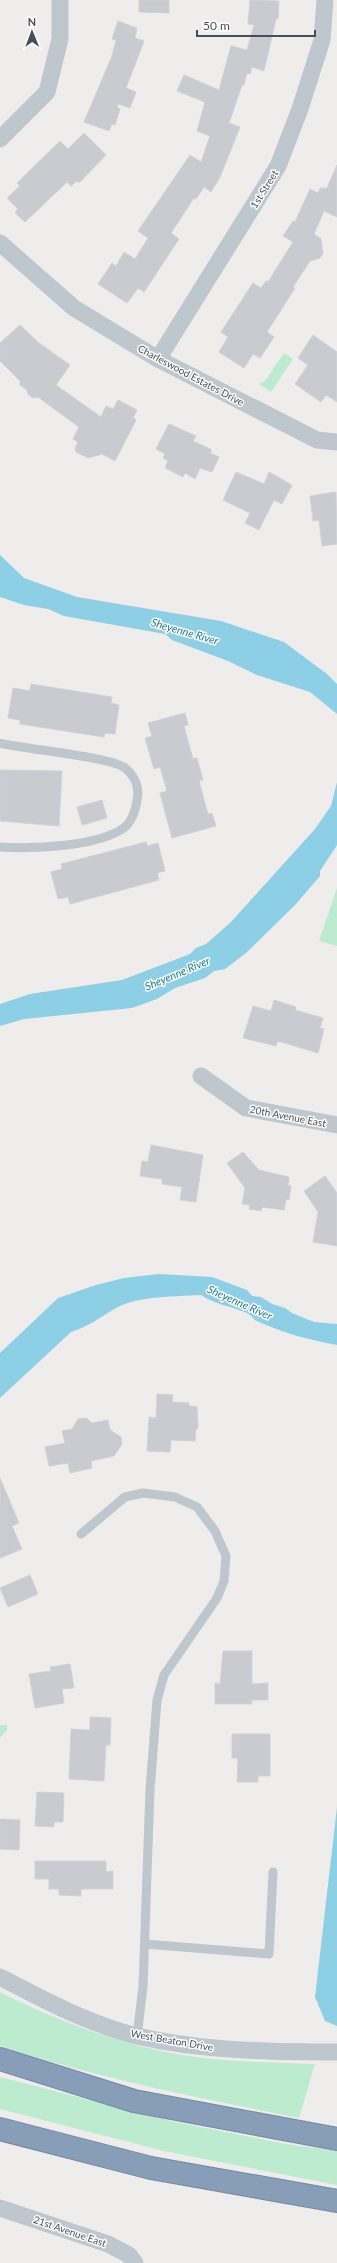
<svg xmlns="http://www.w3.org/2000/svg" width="337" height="2263" font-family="Lato,sans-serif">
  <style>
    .green { fill: #bdebd0 }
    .water { fill: #8dcfe5 }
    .building { fill: #cacbd1; stroke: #d1d2d8 }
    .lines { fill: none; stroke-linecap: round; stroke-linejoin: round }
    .highway-casing { stroke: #7288a4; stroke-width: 24 }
    .lane { stroke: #bec6ce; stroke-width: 9 }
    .street { stroke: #bec6ce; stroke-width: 17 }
    .highway { stroke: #879db8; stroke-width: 22 }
    .labels { text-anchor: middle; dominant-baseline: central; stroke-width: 3; stroke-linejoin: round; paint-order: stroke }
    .street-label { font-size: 10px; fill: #464f58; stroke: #fff }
    .water-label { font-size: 11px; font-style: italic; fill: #167b9c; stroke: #fff }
  </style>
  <rect width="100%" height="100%" fill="#efecec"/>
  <!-- green -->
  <g class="green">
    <polygon points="284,353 293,359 271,392 259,384 265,381"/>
    <polygon points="337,888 337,946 319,941"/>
    <polygon points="0,1725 7,1725 7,1730 0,1738"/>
    <path d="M 0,1992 C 66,2025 138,2052 213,2059 C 247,2062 281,2063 315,2064 L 299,2118 C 199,2098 97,2078 0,2046 Z"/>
    <polygon points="0,2077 175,2122 286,2144 337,2151 337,2185 164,2151 0,2109"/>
  </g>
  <!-- water -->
  <g class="water">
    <polygon points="0,555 24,578 77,597 221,621 284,642 327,674 337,684 337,714 310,692 257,675 228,661 172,640 165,634 64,616 48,609 24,605 0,597"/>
    <polygon points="337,782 337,845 320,871 320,876 296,904 246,953 225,969 214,971 205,978 175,988 157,999 132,1008 24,1019 0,1026 0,1004 30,994 122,980 190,954 196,948 206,944 231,922 315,829 331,806"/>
    <path d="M 159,1274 L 212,1277 L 247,1290 L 252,1296 L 261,1297 L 272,1304 L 285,1308 L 292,1313 L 314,1322 L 337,1324 L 337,1345 C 309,1340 283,1333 257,1321 C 253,1319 251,1315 247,1313 C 232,1306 215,1305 201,1295 C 175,1297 140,1295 116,1308 C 102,1316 88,1327 71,1332 L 0,1398 L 0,1353 L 58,1298 L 96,1285 L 124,1278 Z"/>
    <polygon points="337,1807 337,2026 325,2021 315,1997"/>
  </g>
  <!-- building -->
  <g class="building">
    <polygon points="139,0 169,0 169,13 139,12"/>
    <polygon points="250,0 279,1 278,19 276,19 264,71 252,67 250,74 247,73 244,85 242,85 229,123 240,127 220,177 211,192 204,187 196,199 194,198 171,233 179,239 144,292 138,288 127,303 98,284 112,263 116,266 124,252 135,259 148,238 138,231 190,155 201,162 210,136 197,131 205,102 177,91 184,75 219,90 231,46 247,50 254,25 248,24"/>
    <polygon points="118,21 137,28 135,38 144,41 126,88 136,92 130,108 118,104 117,107 120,109 115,125 112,124 109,131 84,122 112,56 116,40 112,39"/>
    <polygon points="84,133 106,155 79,183 77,181 71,186 67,182 25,222 15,213 18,209 7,198 20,186 17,183 60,141 68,149"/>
    <polygon points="337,165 337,217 324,211 314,234 321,239 323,253 320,258 310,261 293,287 295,288 267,332 274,337 260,358 253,354 244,368 219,352 228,337 221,332 253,283 261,288 266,281 268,282 293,242 283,236 293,221 295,222 310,189 318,193 320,188 327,188"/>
    <polygon points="20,325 39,343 70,365 56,385 101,417 106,406 113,409 118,400 137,410 133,418 136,420 115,461 102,454 88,458 76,452 75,448 78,442 73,439 79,427 38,397 33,398 28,394 27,390 19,384 21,382 0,361 0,343"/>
    <polygon points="313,335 337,352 337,402 326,395 321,402 295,384 308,365 298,358"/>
    <polygon points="169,424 196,436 193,441 212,450 210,453 219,457 212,472 200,468 195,479 185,473 183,477 165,468 168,461 163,458 165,454 156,449"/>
    <polygon points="236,472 264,484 269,472 292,485 282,504 274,500 259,530 245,523 250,513 223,500"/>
    <polygon points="336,492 337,544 322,546 319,520 313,521 310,496"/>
    <polygon points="31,684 112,697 111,703 119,705 115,734 105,733 104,737 20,724 20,720 8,718 13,688 30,691"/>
    <polygon points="185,713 188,725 184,726 193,759 197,758 203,780 199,781 208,814 212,813 216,826 172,838 160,793 167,791 160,767 154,769 145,738 152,736 148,723"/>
    <polygon points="0,770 62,771 59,826 0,821"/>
    <polygon points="102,800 107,818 82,825 77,807"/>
    <polygon points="146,842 147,846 158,843 165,871 157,873 159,880 70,904 68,897 58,899 51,872 62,869 61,864"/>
    <polygon points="274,1000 296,1007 295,1010 323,1018 320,1028 324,1029 318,1053 278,1041 276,1046 243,1038 253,1006 271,1011"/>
    <polygon points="151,1145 203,1155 196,1202 180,1200 182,1187 162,1184 162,1179 140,1176 142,1161 148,1162"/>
    <polygon points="243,1152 259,1170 289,1177 288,1185 291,1186 289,1200 286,1199 284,1210 262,1207 261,1211 249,1209 250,1205 242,1204 245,1188 227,1163"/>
    <polygon points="325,1176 337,1193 337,1246 313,1242 318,1212 304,1191"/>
    <polygon points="157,1394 173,1395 172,1402 189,1403 189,1406 197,1407 198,1428 196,1429 195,1441 171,1440 170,1452 147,1451 149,1417 156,1418"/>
    <polygon points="86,1418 92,1423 108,1420 110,1430 121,1437 122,1444 114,1456 91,1461 92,1468 70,1473 68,1463 49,1466 45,1447 65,1443 62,1431 72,1429 78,1419"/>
    <polygon points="0,1478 19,1523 12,1526 22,1549 0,1558"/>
    <polygon points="30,1575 38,1594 8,1607 0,1588"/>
    <polygon points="223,1651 252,1651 252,1684 268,1683 268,1700 252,1700 252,1704 215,1704 215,1683 220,1684"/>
    <polygon points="70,1664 74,1688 62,1689 64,1703 35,1708 29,1674 51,1671 50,1667"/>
    <polygon points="90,1717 111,1718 110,1745 106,1745 104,1781 69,1779 71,1729 90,1730"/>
    <polygon points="232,1734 270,1734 270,1776 258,1776 258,1782 237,1782 238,1758 232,1758"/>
    <polygon points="37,1792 64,1793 63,1822 54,1822 54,1827 35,1826"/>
    <polygon points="0,1819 20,1820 19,1850 0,1849"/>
    <polygon points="35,1861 106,1861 106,1872 113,1871 113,1889 81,1889 81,1896 59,1895 59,1889 49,1889 49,1879 35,1879"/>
  </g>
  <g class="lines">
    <defs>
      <g id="highway">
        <polyline points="0,2059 134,2101 337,2139"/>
        <polyline points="0,2129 151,2168 337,2201"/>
      </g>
    </defs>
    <!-- highway casing -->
    <use href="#highway" class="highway-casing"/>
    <!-- lane -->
    <g class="lane">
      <path d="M 0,743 C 24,749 112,757 125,768 C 135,776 140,788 137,800 C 136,809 132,821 125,827 C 99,847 32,849 0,847"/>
      <polyline points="81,1534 125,1497 143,1493 175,1497 197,1507 215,1531 226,1556 224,1581 217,1598 164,1675 157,1700 150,1790 143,1987 137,2036"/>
      <polyline points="145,1944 269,1954 273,1872"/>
    </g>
    <!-- street -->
    <g class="street">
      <polyline points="0,139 47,92 60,39 60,0"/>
      <polyline points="0,243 74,308 158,359 317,440 337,442"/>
      <polyline points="158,359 278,166 300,109 322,40 325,0"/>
      <polyline points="201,1076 246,1108 337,1125"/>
      <path d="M 0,1977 C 44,2000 89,2024 137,2036 C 202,2051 271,2052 337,2052"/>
      <polyline points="0,2208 108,2244 129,2255 135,2263"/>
    </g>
    <!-- highway -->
    <use href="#highway" class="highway"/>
  </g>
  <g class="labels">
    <!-- street labels -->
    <g class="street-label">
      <text transform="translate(264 189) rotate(-58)">1st Street</text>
      <text transform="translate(191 375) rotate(28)">Charleswood Estates Drive</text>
      <text transform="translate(288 1116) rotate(11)">20th Avenue East</text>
      <text transform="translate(172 2040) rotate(10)">West Beaton Drive</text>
      <text transform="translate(70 2231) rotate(19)">21st Avenue East</text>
    </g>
    <!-- water labels -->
    <g class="water-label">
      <text transform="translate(185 631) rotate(16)">Sheyenne River</text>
      <text transform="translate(177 973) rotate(-23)">Sheyenne River</text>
      <text transform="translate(240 1302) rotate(24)">Sheyenne River</text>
    </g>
  </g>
  <!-- north arrow -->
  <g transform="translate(32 32) rotate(359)" stroke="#ffffff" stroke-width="3" paint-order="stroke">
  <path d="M0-3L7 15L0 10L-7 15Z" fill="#464f58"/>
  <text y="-6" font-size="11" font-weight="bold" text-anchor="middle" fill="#464f58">N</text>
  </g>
  <!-- scale -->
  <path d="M197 30v6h118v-6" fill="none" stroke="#464f58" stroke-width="2"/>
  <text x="203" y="30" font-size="12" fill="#464f58" stroke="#ffffff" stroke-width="3" paint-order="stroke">50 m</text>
</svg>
